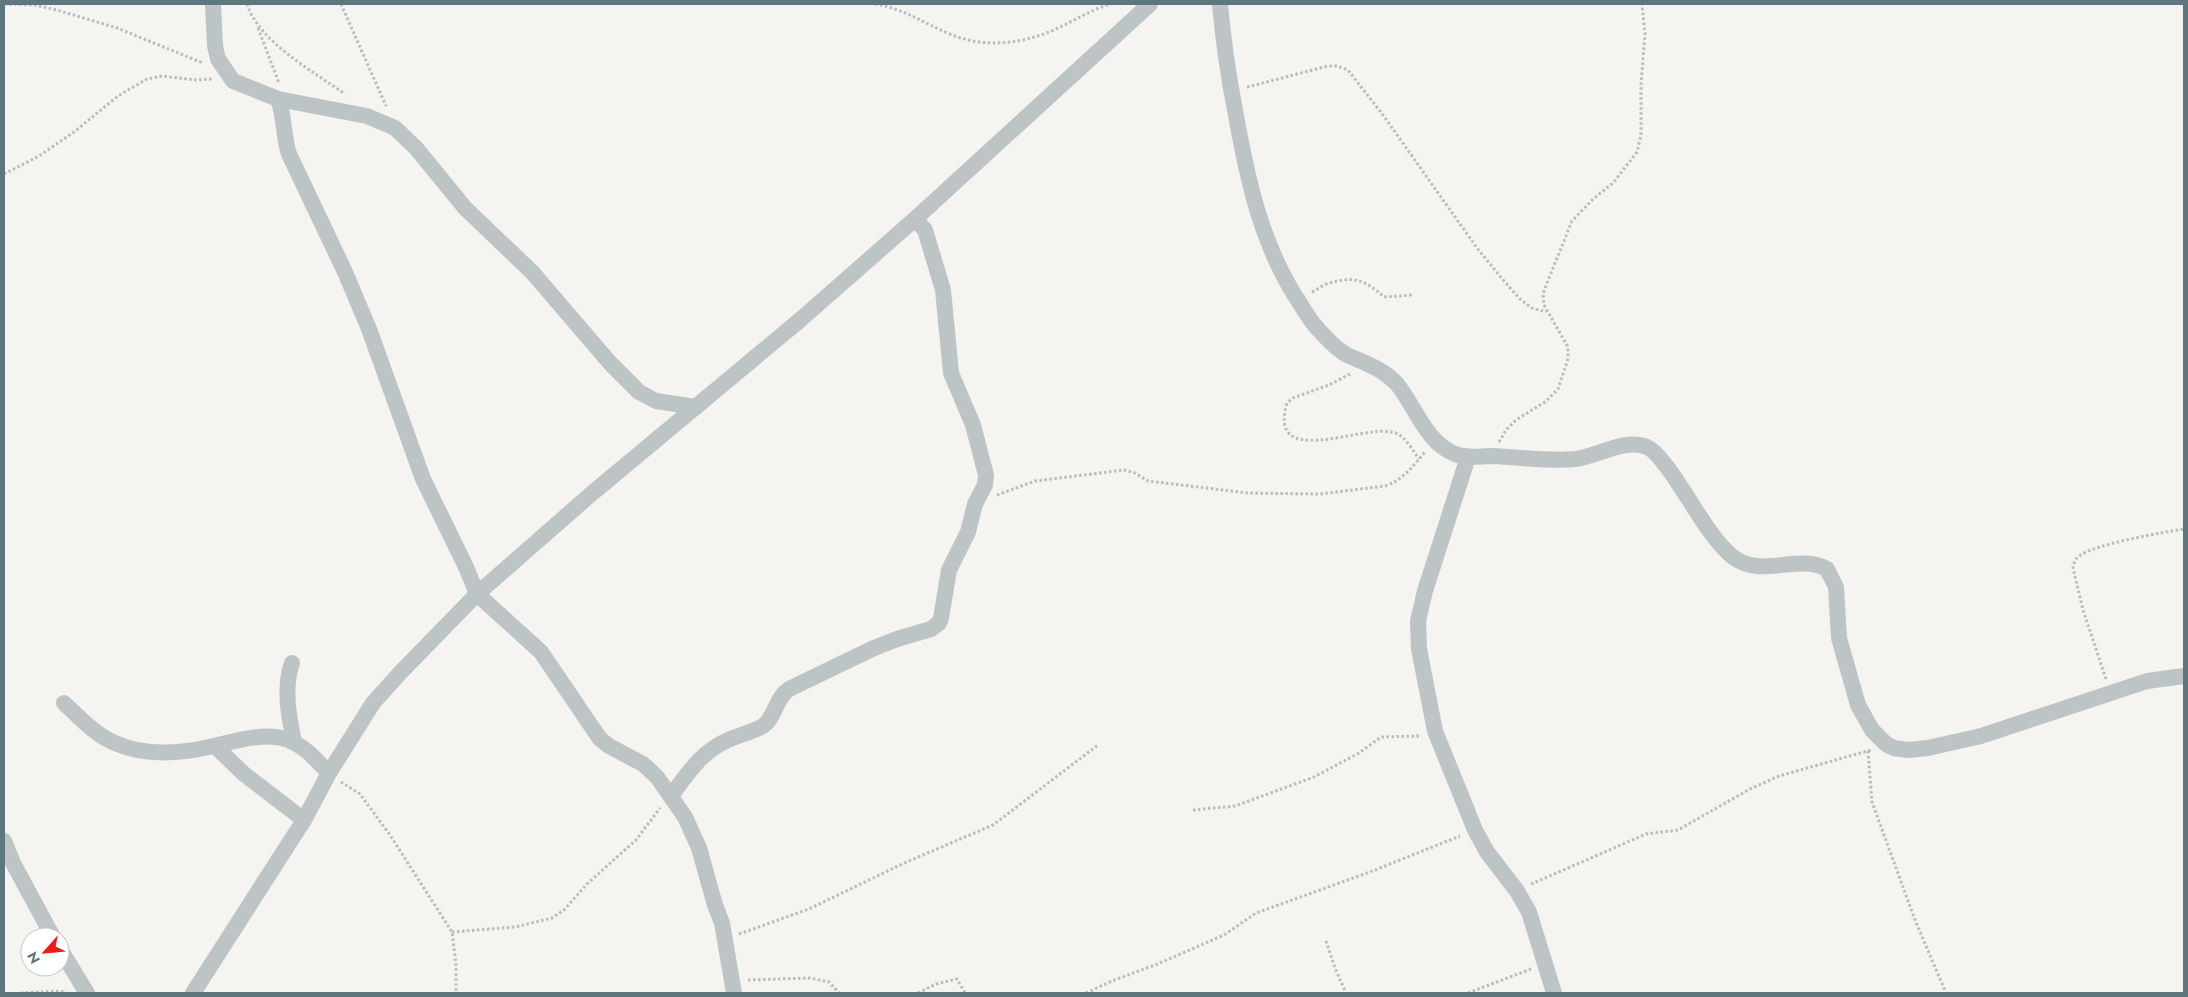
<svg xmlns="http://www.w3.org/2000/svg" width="2188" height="997" font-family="Jost,sans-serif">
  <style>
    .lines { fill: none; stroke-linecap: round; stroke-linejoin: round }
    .path { stroke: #b7bcbd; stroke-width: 3; stroke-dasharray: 2.5 2.5; stroke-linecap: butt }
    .minor { stroke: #bdc4c6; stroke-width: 16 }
  </style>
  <rect width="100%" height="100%" fill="#f5f4f1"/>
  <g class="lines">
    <!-- path -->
    <g class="path">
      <polyline points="4,4 35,5 57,10 117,28 203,63"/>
      <path d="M 247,4 C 259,42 314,72 345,94"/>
      <polyline points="341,4 386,106"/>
      <path d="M 875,4 C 905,9 923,23 950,34 C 985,49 1024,44 1058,28 C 1076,20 1092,9 1111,4"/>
      <polyline points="258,28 279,83"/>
      <polyline points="1247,87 1328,66 1337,66 1348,70 1383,115 1477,248 1504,281 1521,300 1532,308 1546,312"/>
      <polyline points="4,174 39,156 74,132 118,96 147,79 162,76 196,80 213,79"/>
      <path d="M 1312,292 C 1317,290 1321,286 1326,284 C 1353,276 1363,278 1384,297 L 1412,295"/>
      <path d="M 1350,374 L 1329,385 L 1293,398 L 1287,403 C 1267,470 1360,425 1392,432 C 1405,434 1412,450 1419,459"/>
      <polyline points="1499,442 1506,430 1516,420 1545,402 1558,389 1568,359 1568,347 1544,305 1543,294 1547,283 1572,221 1593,199 1613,183 1637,152 1641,135 1641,84 1645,34 1642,4"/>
      <path d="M 997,495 L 1035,481 L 1124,470 L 1135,473 L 1148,481 L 1248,493 L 1320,494 L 1385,486 C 1403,480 1413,466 1425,452"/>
      <path d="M 2106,679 L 2083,610 L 2073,568 C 2074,564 2074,560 2078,557 C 2090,545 2164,532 2184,529"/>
      <polyline points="1868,751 1872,802 1915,920 1946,993"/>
      <polyline points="341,782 360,794 390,835 452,932 456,965 456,993"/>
      <polyline points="1193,810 1235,806 1314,777 1359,753 1381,737 1420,736"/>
      <polyline points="1531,884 1646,834 1678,830 1750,789 1779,776 1871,750"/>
      <polyline points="452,932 515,927 552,918 564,910 587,884 636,840 660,808"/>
      <polyline points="739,934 809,909 902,864 993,825 1098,745"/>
      <polyline points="1326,941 1335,968 1346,993"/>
      <polyline points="748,980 810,978 829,982 839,993"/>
      <polyline points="4,993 6,993"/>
      <polyline points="21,993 60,991 67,993"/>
      <polyline points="918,993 936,984 957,979 965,993"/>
      <polyline points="1086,993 1112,981 1155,965 1224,935 1256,913 1370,872 1460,836"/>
      <polyline points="1468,993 1531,969"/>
    </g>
    <!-- minor -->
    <g class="minor">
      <polyline points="213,4 215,46 218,59 233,81 278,99 367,116 395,128 416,148 465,208 532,272 610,363 639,392 656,401 696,407"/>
      <path d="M 1220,4 C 1223,39 1228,74 1235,110 C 1247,178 1261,246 1301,305 C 1306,313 1311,322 1318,329 C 1326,338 1336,349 1347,355 C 1365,363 1383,369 1397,384 C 1415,406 1426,443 1455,454 C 1467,459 1481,456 1493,456 C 1521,457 1549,462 1576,459 C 1598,456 1625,438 1647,447 C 1656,451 1661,460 1667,467 C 1687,493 1709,538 1733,557 C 1762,579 1798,553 1827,569 L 1836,587 L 1839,638 L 1858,705 L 1872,730 L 1886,744 L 1894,748 L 1908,750 L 1928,748 L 1981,736 L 2147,681 L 2184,676"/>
      <path d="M 278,99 C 285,117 283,137 289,154 L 345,272 L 369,329 L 423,479 L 466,567 L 477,594 L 541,652 L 600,739 L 609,746 L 643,764 L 657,777 L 685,817 L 699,848 L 715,905 L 722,923 L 734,993"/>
      <polyline points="1468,457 1425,591 1418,621 1419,649 1435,731 1475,830 1487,852 1517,891 1529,912 1554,993"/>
      <path d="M 292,663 C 283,688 289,717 294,742"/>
      <path d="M 64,703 C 79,717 95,735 115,743 C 144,756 178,754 209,747 C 233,742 264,731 288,740 C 305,746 317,761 329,773"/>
      <polyline points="215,746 244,774 304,820"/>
      <path d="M 671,796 C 688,773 701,752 728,740 C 739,735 753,732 763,726 C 776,717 774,700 789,689 L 874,648 L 897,639 L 931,629 L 939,623 L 941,618 L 949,570 L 968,532 L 975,504 L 985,485 L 986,475 L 973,425 L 951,373 L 943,290 L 925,230 L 915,219"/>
      <polyline points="4,841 13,863 53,937"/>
      <polyline points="60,949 87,993"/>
      <polyline points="193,993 304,820 329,773 373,703 399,674 477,594 590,495 800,320 915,219 1150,4"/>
    </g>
  </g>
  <!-- border -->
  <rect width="2188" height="997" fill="none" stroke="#5e777e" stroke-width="10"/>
  <!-- north arrow -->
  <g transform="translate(45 952) rotate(243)"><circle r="24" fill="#ffffff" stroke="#bfc9cb"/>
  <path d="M0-4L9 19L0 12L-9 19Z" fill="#ef1b17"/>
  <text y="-8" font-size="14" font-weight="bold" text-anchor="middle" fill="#5e777e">N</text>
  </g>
</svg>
